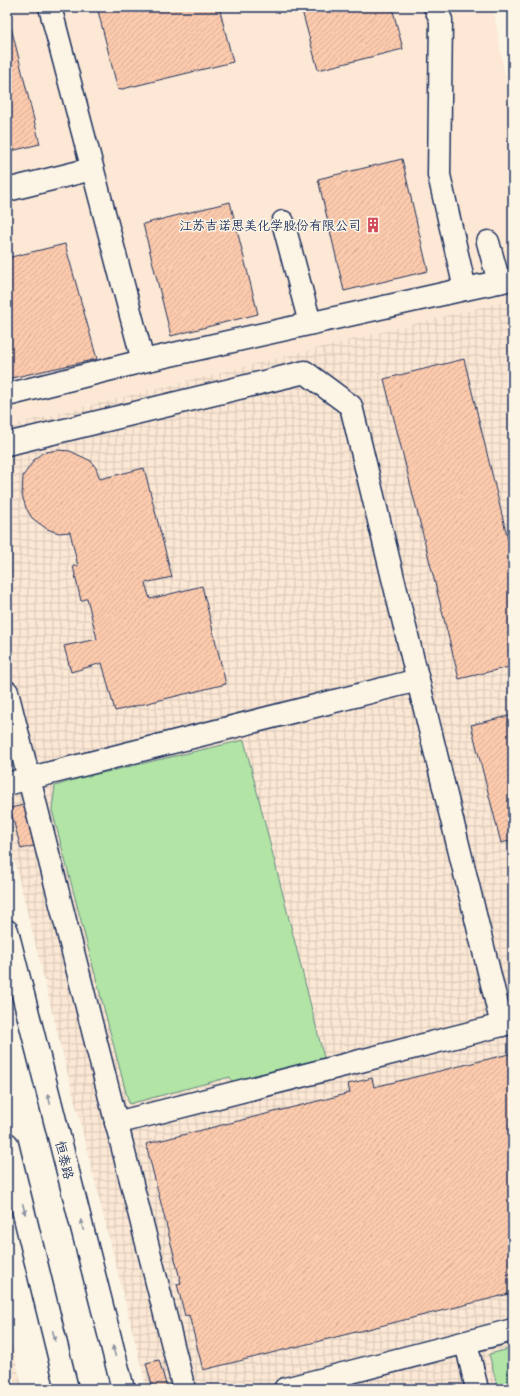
<svg xmlns="http://www.w3.org/2000/svg" width="520" height="1396" font-family="'Patrick Hand','LXGW WenKai TC',sans-serif">
  <style>
    .built { fill: #fce8d4 }
    .industrial { fill: url(#industrial-grid) }
    .green { fill: #b1e4a5; stroke: #668a82 }
    .building { fill: url(#building-hatch); stroke: #1b2f5e }
    .lines { fill: none; stroke-linecap: round; stroke-linejoin: round }
    .minor-casing { stroke: #1b2f5e; stroke-width: 25 }
    .minor { stroke: #fcf5e5; stroke-width: 22 }
    .oneway { fill: #8c92a2 }
    .labels { text-anchor: middle; dominant-baseline: central; stroke-width: 3; stroke-linejoin: round; paint-order: stroke }
    .poi-label { font-size: 13px; fill: #1b2f5e; stroke: #fcf5e5; text-anchor: end }
    .street-label { font-size: 13px; fill: #1b2f5e; stroke: #fcf5e5 }
  </style>
  <defs>
    <pattern id="industrial-grid" width="8" height="8" patternUnits="userSpaceOnUse"><rect width="8" height="8" fill="#fce8d4"/><path d="M0 4h8M4 0v8" fill="none" stroke="#d7c7b8"/></pattern>
    <pattern id="building-hatch" width="6" height="6" patternUnits="userSpaceOnUse"><rect width="6" height="6" fill="#fccaac"/><path d="M-1 1l2-2M0 6l6-6M5 7l2-2" fill="none" stroke="#d7ae96"/></pattern>
  </defs>
  <rect width="100%" height="100%" fill="#fcf5e5"/>
  <filter id="ink" filterUnits="userSpaceOnUse"><feTurbulence type="fractalNoise" baseFrequency=".025" numOctaves="2"/><feDisplacementMap in="SourceGraphic" scale="8" xChannelSelector="R" yChannelSelector="G"/><feConvolveMatrix kernelMatrix="1 2 1 2 8 2 1 2 1" color-interpolation-filters="sRGB"/></filter>
  <g filter="url(#ink)">
    <!-- built -->
    <polygon class="built" points="7,7 493,7 513,121 513,299 7,426"/>
    <!-- industrial -->
    <g class="industrial">
      <polygon points="513,299 513,1389 147,1389 7,832 7,426"/>
      <polygon points="7,1327 23,1389 7,1389"/>
    </g>
    <!-- green -->
    <g class="green">
      <polygon points="244,740 324,1058 232,1083 230,1077 129,1104 52,810 55,786 80,778"/>
      <polygon points="513,1348 513,1389 498,1389 489,1354"/>
    </g>
    <!-- building -->
    <g class="building">
      <polygon points="97,7 219,7 233,62 118,90"/>
      <polygon points="301,7 392,7 403,49 318,70"/>
      <polygon points="11,27 40,144 7,152 7,28"/>
      <polygon points="402,159 428,271 344,291 318,179"/>
      <polygon points="230,202 258,314 171,336 143,224"/>
      <polygon points="65,244 97,359 7,379 7,258"/>
      <polygon points="464,359 513,560 513,666 459,679 384,379"/>
      <polygon points="57,450 70,451 91,461 96,468 100,479 144,468 172,577 145,583 150,599 202,586 226,684 115,711 102,663 71,672 64,646 97,639 87,598 81,601 73,566 78,566 70,532 59,533 47,529 32,518 26,508 22,495 23,476 34,460 42,453"/>
      <polygon points="513,715 513,840 501,843 471,725"/>
      <polygon points="24,805 34,846 21,849 10,808"/>
      <polygon points="513,1053 513,1293 203,1370 189,1315 185,1316 177,1284 181,1283 146,1144 350,1093 348,1084 372,1078 374,1087"/>
      <polygon points="159,1360 167,1388 166,1389 153,1389 146,1363"/>
    </g>
    <g class="lines">
      <defs>
        <g id="minor">
          <polyline points="50,7 143,361"/>
          <polyline points="7,190 92,169"/>
          <polyline points="283,222 310,323"/>
          <polyline points="488,242 499,282"/>
          <polyline points="465,289 513,279"/>
          <polyline points="7,395 143,361 465,289 439,175 441,20 435,7"/>
          <polyline points="7,444 305,372 351,406 502,1025 513,1022"/>
          <polyline points="7,692 184,1389"/>
          <polyline points="7,784 418,680"/>
          <polyline points="7,931 123,1389"/>
          <polyline points="116,1123 502,1025"/>
          <polyline points="7,1144 67,1389"/>
          <polyline points="466,1343 477,1389"/>
          <polyline points="285,1389 513,1330"/>
        </g>
      </defs>
      <!-- minor casing -->
      <use href="#minor" class="minor-casing"/>
      <!-- minor -->
      <use href="#minor" class="minor"/>
    </g>
    <!-- one-way arrows -->
    <defs><path id="oneway-solid" d="M-6-.8H1V-3.2L6.5 0L1 3.2V.8H-6Z"/></defs>
    <g class="oneway">
      <use href="#oneway-solid" transform="translate(49 1099) rotate(-104)"/>
      <use href="#oneway-solid" transform="translate(24 1209) rotate(76)"/>
      <use href="#oneway-solid" transform="translate(82 1225) rotate(-104)"/>
      <use href="#oneway-solid" transform="translate(54 1336) rotate(76)"/>
      <use href="#oneway-solid" transform="translate(114 1351) rotate(-104)"/>
    </g>
  </g>
  <!-- icons -->
  <defs>
    <symbol id="building-bare" viewBox="-9 -9 18 18"><path d="M-4-6H4V6H1V3H-1V6H-4ZM-2.5-4.3h1.7v1.8h-1.7ZM.8-4.3h1.7v1.8H.8ZM-2.5-1h1.7V.8h-1.7ZM.8-1h1.7V.8H.8Z" fill="#d1495b" stroke="#fcf5e5" stroke-width="2.5" paint-order="stroke"/></symbol>
  </defs>
  <g fill-rule="evenodd">
    <use href="#building-bare" x="362" y="214" width="22" height="22"/>
  </g>
  <g class="labels">
    <!-- poi labels -->
    <g class="poi-label">
      <text x="361" y="225">江苏吉诺思美化学股份有限公司</text>
    </g>
    <!-- street labels -->
    <g class="street-label">
      <text transform="translate(65 1160) rotate(76)">恒泰路</text>
    </g>
  </g>
  <!-- margin -->
  <rect width="520" height="1396" fill="none" stroke="#fcf5e5" stroke-width="24"/>
  <rect x="12" y="12" width="496" height="1372" fill="none" stroke="#1b2f5e" stroke-width="1.5" filter="url(#ink)"/>
</svg>
